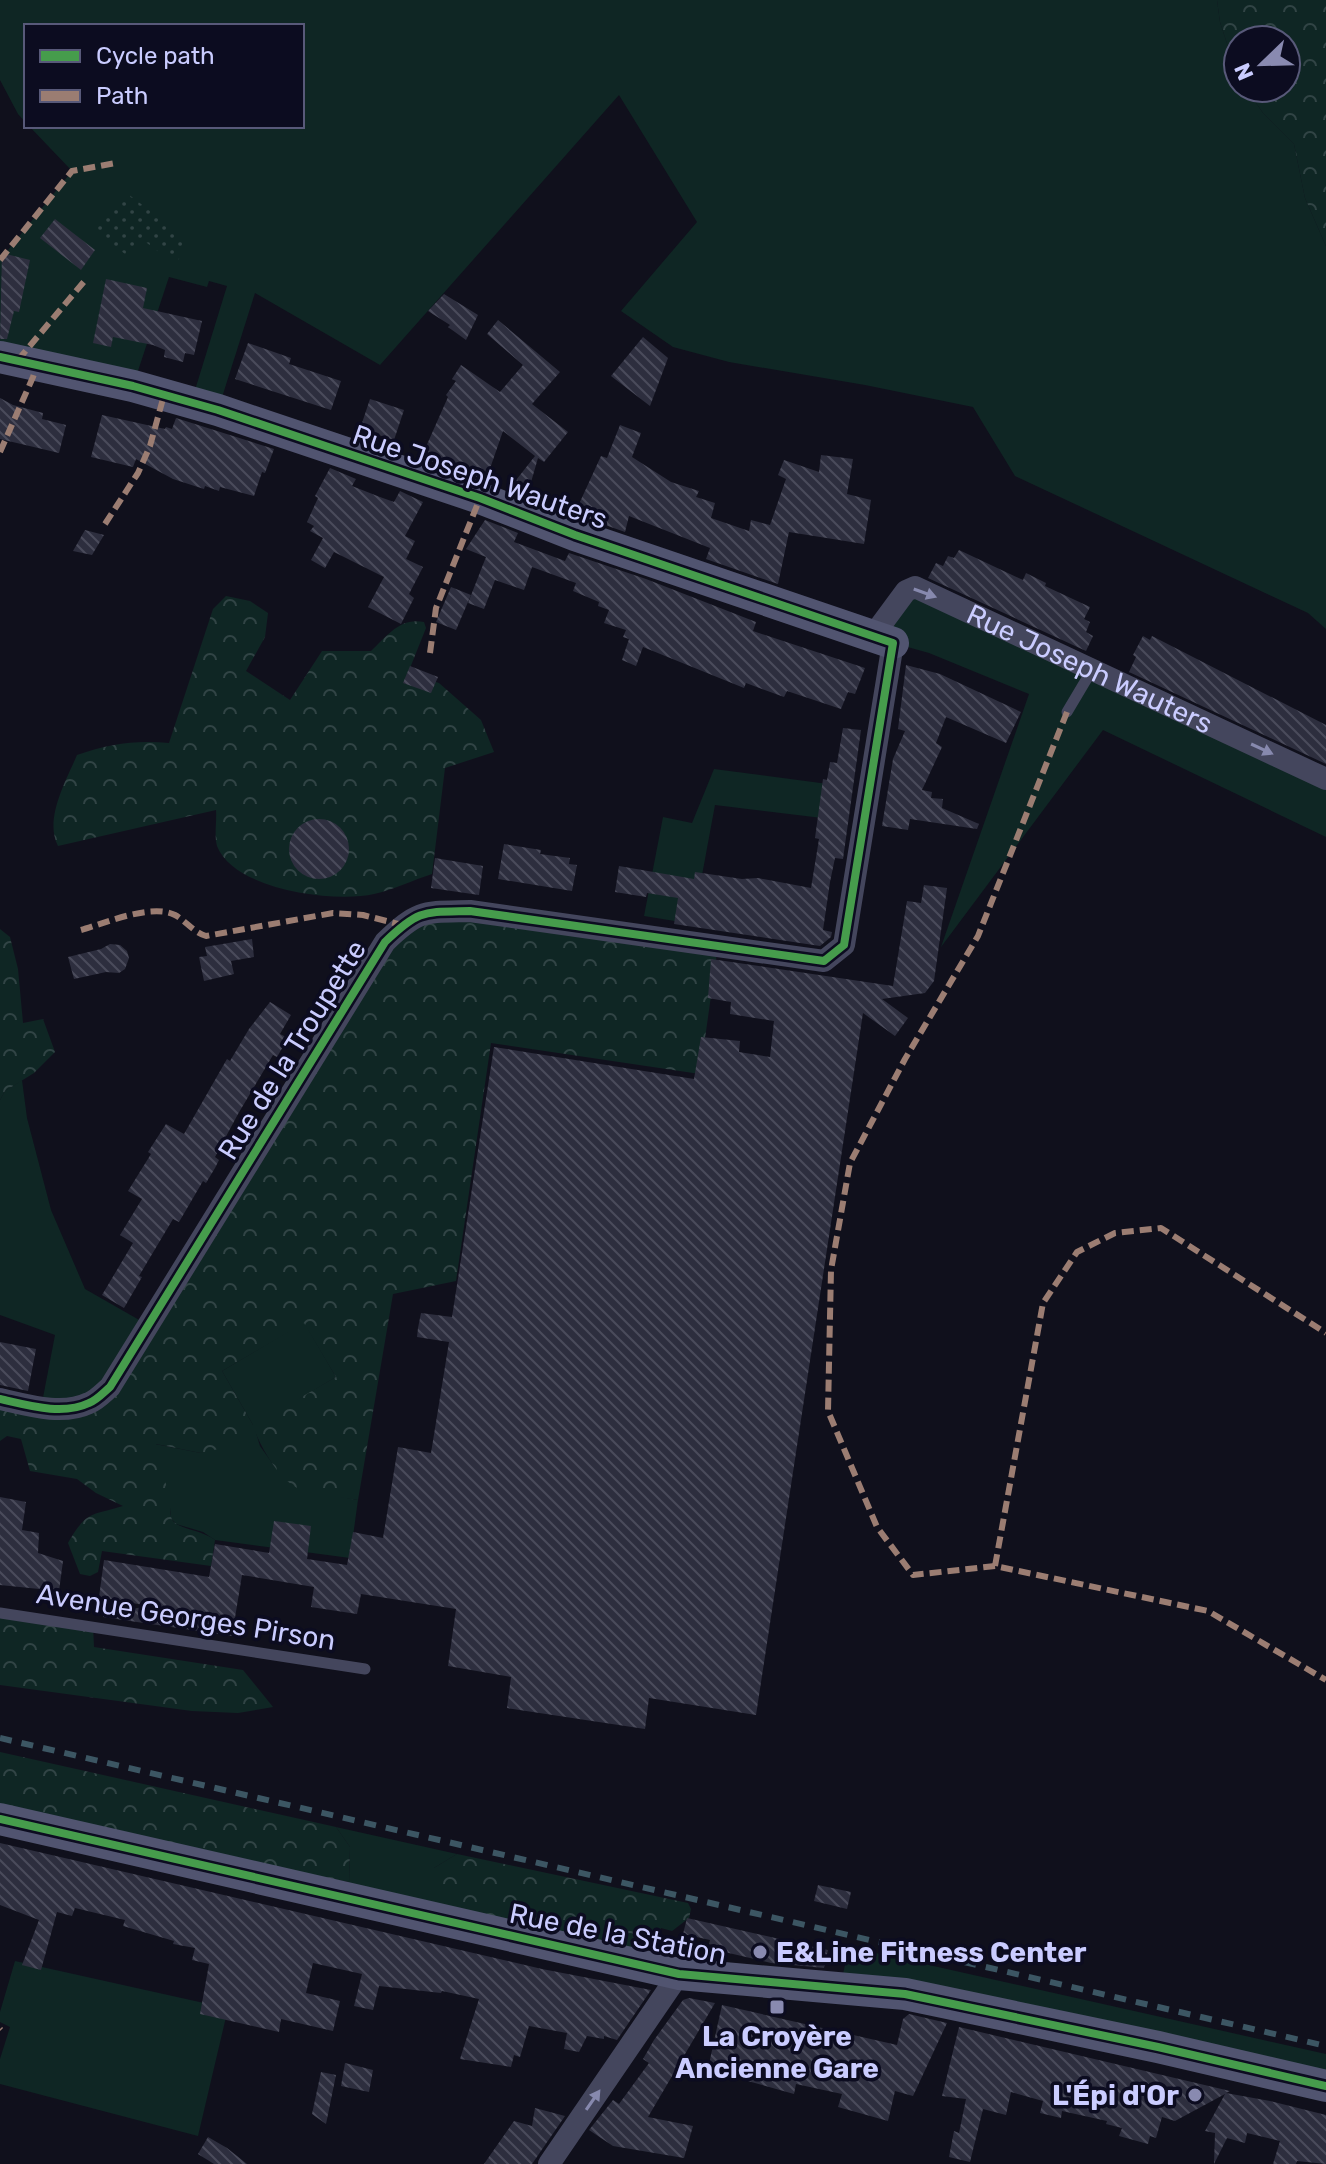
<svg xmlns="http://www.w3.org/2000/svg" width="1326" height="2164" font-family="Rubik,sans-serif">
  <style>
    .grass { fill: #0f2624 }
    .forest { fill: url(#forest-crowns); fill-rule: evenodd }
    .park { fill: url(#park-dots) }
    .building { fill: url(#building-back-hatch) }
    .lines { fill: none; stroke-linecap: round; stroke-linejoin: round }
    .lane { stroke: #44465d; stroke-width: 11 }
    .street { stroke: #44465d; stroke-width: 22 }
    .secondary { stroke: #515470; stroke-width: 32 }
    .rail { stroke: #3c5663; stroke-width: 6; stroke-dasharray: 12 10; stroke-linecap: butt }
    .quiet { stroke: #9b7d72; stroke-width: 6; stroke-dasharray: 12 6; stroke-linecap: butt }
    .cycleway-casing { stroke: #0c0c20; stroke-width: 13 }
    .cycleway { stroke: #469c4c; stroke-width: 8 }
    .oneway { fill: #8789ae }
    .poi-dot { fill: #898ab0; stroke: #0c0c20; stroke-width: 3 }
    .labels { text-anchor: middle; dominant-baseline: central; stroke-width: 7; stroke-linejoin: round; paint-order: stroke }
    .street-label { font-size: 28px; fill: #caccff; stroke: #0c0c20 }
    .poi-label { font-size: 28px; font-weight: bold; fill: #caccff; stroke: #0c0c20; text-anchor: start }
  </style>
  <defs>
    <pattern id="forest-crowns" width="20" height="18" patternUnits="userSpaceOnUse" patternTransform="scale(2)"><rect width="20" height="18" fill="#0f2624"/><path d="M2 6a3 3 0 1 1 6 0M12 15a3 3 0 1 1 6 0" fill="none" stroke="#314445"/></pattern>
    <pattern id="park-dots" width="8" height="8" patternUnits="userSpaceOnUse" patternTransform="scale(2)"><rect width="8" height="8" fill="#0f2624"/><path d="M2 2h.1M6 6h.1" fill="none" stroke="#314445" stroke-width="1.8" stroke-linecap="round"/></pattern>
    <pattern id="building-back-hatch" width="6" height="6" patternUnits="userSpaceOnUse" patternTransform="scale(2)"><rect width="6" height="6" fill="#2d2e3e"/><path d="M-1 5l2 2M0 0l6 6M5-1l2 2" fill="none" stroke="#4a4b5b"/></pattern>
  </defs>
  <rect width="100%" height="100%" fill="#10101c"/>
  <!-- grass -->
  <g class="grass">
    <polygon points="0,0 1217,0 1220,22 1238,77 1238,88 1246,88 1263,113 1294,144 1305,198 1326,246 1326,629 1308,613 1015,476 973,407 865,385 729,362 673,347 621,311 697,222 619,95 380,365 255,293 218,410 191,403 227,286 209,281 207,287 169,277 133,386 0,357 0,260 72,171 29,126 302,126 302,26 26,26 26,123 18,114 0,80"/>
    <polygon points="906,591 1326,779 1326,837 1103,730 941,947 1029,694 929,653 872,637"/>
    <polygon points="714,769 828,784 822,818 715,805 693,924 644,916 663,817 692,823"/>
    <polygon points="22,1080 27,1118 51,1210 85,1289 148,1325 110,1387 41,1408 55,1335 0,1315 0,1100 5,1091"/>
    <polygon points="304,1322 336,1377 254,1426 260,1446 275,1467 319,1493 358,1500 350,1558 215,1540 203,1532 176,1524 171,1518 169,1498 161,1478 155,1444 201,1453 253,1425 222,1371"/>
    <polygon points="336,1827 457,1854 434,1868 453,1922 349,1883 350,1847"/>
    <polygon points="849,1947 1326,2054 1326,2086 843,1974"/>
    <polygon points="15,1961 204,2003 226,2017 198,2136 0,2084 0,2059 10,2027 0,2022 0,2012"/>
  </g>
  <!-- forest -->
  <g class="forest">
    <polygon points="1217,0 1326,0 1326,246 1305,198 1294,144 1263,113 1246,88 1286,88 1286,40 1238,40 1238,77 1220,22"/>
    <path d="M 226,596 L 250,601 L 268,613 L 265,637 L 246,671 L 290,700 L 322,651 L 371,651 C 387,636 400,617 424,622 L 426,628 L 408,673 L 439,683 L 481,720 L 494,752 L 445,768 L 432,874 C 413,880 393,890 374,894 C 334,903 234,890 217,846 C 214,836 217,820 216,810 L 58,846 C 44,819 66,781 77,755 C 109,744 135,740 169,743 L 213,609 Z"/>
    <path d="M 428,912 L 718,946 L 700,1074 L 491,1043 L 456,1281 L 393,1294 L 358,1500 C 340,1497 319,1496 302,1490 C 280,1483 260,1446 253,1426 L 232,1446 L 201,1453 L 156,1444 C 158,1464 166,1480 170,1499 C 171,1507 168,1517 175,1523 C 182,1529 203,1531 215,1540 L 211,1566 L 102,1551 L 98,1572 L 90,1576 L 80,1574 L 68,1543 C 87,1510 91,1516 123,1506 L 96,1493 L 77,1479 L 30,1471 L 21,1439 L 7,1436 L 0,1441 L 0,1399 L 89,1403 L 385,942 ZM 304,1323 L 336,1377 L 253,1425 L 222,1371 Z"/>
    <polygon points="0,929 10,937 18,969 23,1023 43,1019 55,1052 34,1073 5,1091 0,1100"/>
    <polygon points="0,1613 93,1626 94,1647 243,1670 273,1707 238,1713 192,1711 0,1685"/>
    <polygon points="0,1752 336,1827 350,1847 349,1882 0,1819"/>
    <path d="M 457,1854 L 688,1903 L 691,1909 L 689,1918 L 672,1931 L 661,1928 L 659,1937 L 630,1951 L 453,1922 C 441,1904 430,1891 434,1868 Z"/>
  </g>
  <!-- park -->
  <polygon class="park" points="124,191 191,242 175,264 143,240 129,257 95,231"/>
  <!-- building -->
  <g class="building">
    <polygon points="55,219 95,250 81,270 40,238"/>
    <polygon points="2,253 30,260 19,312 14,311 7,339 0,339"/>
    <polygon points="106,279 147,288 143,308 202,321 194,355 185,353 183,362 164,357 165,350 153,345 113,337 111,347 93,343"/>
    <polygon points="444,294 478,315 466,340 448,327 450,325 428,311"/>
    <polygon points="498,320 560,372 532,404 568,432 544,462 538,458 527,496 509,489 535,456 503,431 486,480 421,458 448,397 446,395 456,381 452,379 461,365 500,392 523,365 487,334"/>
    <polygon points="643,337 668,358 650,406 611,376"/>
    <polygon points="248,343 291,358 289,364 341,381 331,410 235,379"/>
    <polygon points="0,398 13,405 43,413 42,419 66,425 59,453 0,439"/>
    <polygon points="370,399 404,410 394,440 360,429"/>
    <polygon points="102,415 165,429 166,427 172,429 176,418 274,449 265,473 262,472 254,496 220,487 219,491 205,486 204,489 173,479 136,459 133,467 91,457"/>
    <polygon points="620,425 641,433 632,457 671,482 699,491 696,497 715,503 711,518 749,531 751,520 770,525 786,479 778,475 784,460 819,472 821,455 853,459 847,494 871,500 864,544 789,532 778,584 706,559 710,548 629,516 625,532 571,513 579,504 601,456 607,458"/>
    <polygon points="330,468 356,479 352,486 380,497 394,502 400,491 423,502 405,536 415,541 406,559 423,567 409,594 414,598 401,624 368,607 384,577 334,552 325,568 311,560 323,538 310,531 314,526 307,522 318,498 315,496"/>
    <polygon points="485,520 518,533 514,542 565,561 569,553 646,579 756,622 753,631 865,668 855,694 848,692 841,709 787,691 784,697 746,683 744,688 643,647 636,666 622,660 629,639 623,637 626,630 604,623 609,610 598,606 599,602 573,591 576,583 532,567 524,590 495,580 484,609 468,603 486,557 466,549"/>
    <polygon points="85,530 104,535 92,555 73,551"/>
    <polygon points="959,550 1023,580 1026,573 1046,583 1045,586 1090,607 1084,619 1090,622 1086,632 1093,636 1086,651 928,578 936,563 943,566 948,556 954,558"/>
    <polygon points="451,587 471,595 456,630 436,622"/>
    <polygon points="1143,636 1150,640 1152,636 1326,725 1326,764 1129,672 1136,657 1133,655"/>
    <polygon points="906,665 940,674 1021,712 1006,743 946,717 936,743 942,747 922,790 932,792 931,798 943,799 942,808 979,824 977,829 910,819 908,830 882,826 893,759 905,731 898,729"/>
    <polygon points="410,666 438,677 431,693 403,683"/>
    <polygon points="843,728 861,730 843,859 835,858 830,882 823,930 832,932 831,937 820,946 674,924 678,898 647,893 646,897 615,892 619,866 694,879 695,872 742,879 758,878 811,888 819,839 815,838 823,779 827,780 830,762 837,763"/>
    <circle cx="319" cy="849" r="30"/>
    <polygon points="504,844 541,850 540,854 570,858 569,864 577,865 572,891 498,879"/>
    <polygon points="435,858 483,866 479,895 431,888"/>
    <polygon points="924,885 947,888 934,981 925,993 882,999 908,1018 895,1036 863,1013 756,1715 649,1698 645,1729 507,1708 511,1677 448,1666 456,1609 361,1594 357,1614 311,1607 314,1587 242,1575 232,1636 103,1617 103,1614 149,1606 99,1597 104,1560 209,1577 215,1544 269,1553 274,1521 311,1526 307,1559 347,1565 353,1532 383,1538 398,1447 431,1453 449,1342 417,1337 418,1328 421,1313 452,1317 494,1047 694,1079 701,1037 740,1041 739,1052 770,1057 774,1021 730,1014 731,1002 708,998 711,959 893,986 907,901 921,903"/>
    <polygon points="252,939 254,957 231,961 234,974 204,981 199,957 207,956 205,947"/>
    <polygon points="110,944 120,945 127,951 129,958 125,969 119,973 106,972 74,979 68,957 101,949"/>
    <polygon points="270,1002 291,1015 280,1034 288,1038 277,1057 273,1055 238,1114 215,1157 219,1160 215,1168 206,1183 203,1181 179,1222 173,1219 139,1276 142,1277 124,1308 102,1295 133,1243 120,1235 142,1199 128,1191 151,1154 148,1152 166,1124 184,1134 227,1059 230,1061 249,1029"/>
    <polygon points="0,1342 36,1349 28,1391 0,1385"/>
    <polygon points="0,1497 26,1502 22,1530 39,1533 38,1553 63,1561 59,1591 0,1585"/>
    <polygon points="0,1843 542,1969 651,1990 617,2040 604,2036 604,2039 587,2036 579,2052 564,2049 567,2033 529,2026 520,2057 514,2055 511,2067 460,2059 479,1999 442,1991 441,1993 379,1986 373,2010 354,2006 362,1974 313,1963 306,1993 340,2001 333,2031 281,2019 279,2032 200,2014 209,1964 192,1960 195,1948 173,1944 174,1941 123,1926 125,1920 75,1908 72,1916 57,1912 41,1970 22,1965 39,1920 0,1905"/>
    <polygon points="818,1885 851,1892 847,1909 814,1901"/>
    <polygon points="687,1918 828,1950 824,1968 771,1963 716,1950 717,1946 709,1944 710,1940 683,1934"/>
    <polygon points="689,1998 715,2003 648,2117 693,2126 684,2158 613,2146 589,2130 613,2100 619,2104 649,2063 643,2059 654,2040 683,2000"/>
    <polygon points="722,2005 897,2045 903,2019 909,2014 947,2023 913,2096 895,2091 888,2121 838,2107 842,2094 796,2084 794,2094 737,2078 707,2073"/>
    <polygon points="959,2027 1230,2091 1226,2093 1270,2101 1326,2115 1326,2164 1297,2161 1296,2164 1273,2164 1280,2141 1247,2133 1245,2143 1227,2138 1214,2164 1215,2133 1205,2131 1225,2094 1175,2121 1162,2117 1156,2138 1150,2136 1148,2144 1119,2136 1122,2128 1106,2124 1107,2121 1062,2111 1061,2118 1040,2113 1043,2101 1011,2092 1006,2115 983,2109 970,2162 949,2157 954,2131 959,2133 966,2099 942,2096"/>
    <polygon points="345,2063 373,2070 369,2092 341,2086"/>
    <polygon points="321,2072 336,2075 326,2124 312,2114"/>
    <polygon points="535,2108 565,2116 532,2164 484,2164 514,2121 532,2126"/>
    <polygon points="208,2137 227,2148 247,2164 214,2164 198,2154"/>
  </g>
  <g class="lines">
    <!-- lane -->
    <g class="lane">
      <polyline points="1067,712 1092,670"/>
      <polyline points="0,1613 365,1669"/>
    </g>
    <!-- street -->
    <g class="street">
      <path id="s1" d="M 872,637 L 906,591 L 915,587 L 1326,779"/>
      <path d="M 0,1399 C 27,1405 62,1416 89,1403 C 97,1400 104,1392 110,1387 L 385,942 C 419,909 424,912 470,911 L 824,961 L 844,945 L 893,643"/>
      <polyline points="549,2164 679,1974"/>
    </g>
    <!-- secondary -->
    <g class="secondary">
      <polyline points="0,357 133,386 218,410 480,498 575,535 893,643"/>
      <polyline points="0,1819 679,1974 905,1994 1158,2047 1326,2086"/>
    </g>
    <!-- rail -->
    <polyline class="rail" points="0,1738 1326,2046"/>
    <!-- quiet -->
    <g class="quiet">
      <polyline points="0,260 72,171 116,163"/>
      <polyline points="18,360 87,278"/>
      <polyline points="0,452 33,377 37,364"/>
      <polyline points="105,524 138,473 150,446 164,395"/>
      <polyline points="430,653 436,608 480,498"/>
      <polyline points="1067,712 978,936 905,1059 850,1163 831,1270 828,1411 877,1527 913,1575 995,1566 1208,1611 1326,1680"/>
      <path d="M 81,930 C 105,923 152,903 175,915 C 186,921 193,932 206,936 L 333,913 L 363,915 L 402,925"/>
      <polyline points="995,1566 1043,1303 1077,1252 1115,1233 1161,1228 1326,1333"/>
      <polyline points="0,2029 1,2030"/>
    </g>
    <defs>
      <g id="cycleway">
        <path d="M 0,357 L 133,386 L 218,410 L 480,498 L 575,535 L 893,643 L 844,945 L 824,961 L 470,911 C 424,912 419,909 385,942 L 110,1387 C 104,1392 97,1400 89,1403 C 62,1416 27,1405 0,1399"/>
        <polyline points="0,1819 679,1974 905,1994 1158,2047 1326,2086"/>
      </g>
    </defs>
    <!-- cycleway casing -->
    <use href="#cycleway" class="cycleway-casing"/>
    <!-- cycleway -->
    <use href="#cycleway" class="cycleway"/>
  </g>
  <!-- one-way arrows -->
  <defs><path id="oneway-solid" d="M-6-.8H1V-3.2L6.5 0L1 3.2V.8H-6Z" transform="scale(2)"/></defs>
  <g class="oneway">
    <use href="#oneway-solid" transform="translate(925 593) rotate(20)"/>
    <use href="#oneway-solid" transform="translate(1262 749) rotate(25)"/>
    <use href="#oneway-solid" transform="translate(593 2100) rotate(-55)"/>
  </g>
  <!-- markers -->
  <g class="poi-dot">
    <circle cx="760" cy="1952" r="8"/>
    <rect x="769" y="1999" width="16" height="16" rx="4"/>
    <circle cx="1195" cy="2095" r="8"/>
  </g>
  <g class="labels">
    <!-- street labels -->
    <g class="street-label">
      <text transform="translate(480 477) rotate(19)">Rue Joseph Wauters</text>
      <text stroke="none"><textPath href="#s1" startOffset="260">Rue Joseph Wauters</textPath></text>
      <text transform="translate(292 1050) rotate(-58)">Rue de la Troupette</text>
      <text transform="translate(186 1617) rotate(9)">Avenue Georges Pirson</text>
      <text transform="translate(618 1934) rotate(11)">Rue de la Station</text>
    </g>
    <!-- poi labels -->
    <g class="poi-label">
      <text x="776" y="1952">E&amp;Line Fitness Center</text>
      <text x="777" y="2036" text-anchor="middle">La Croyère<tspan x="777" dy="32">Ancienne Gare</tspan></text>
      <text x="1179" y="2095" text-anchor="end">L'Épi d'Or</text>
    </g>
  </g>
  <!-- legend -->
  <rect x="24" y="24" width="280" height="104" fill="#0c0c20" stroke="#585979" stroke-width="2"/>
  <rect x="40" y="50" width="40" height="12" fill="#469c4c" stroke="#585979" stroke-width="2"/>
  <text x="96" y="64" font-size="24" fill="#caccff">Cycle path</text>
  <rect x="40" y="90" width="40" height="12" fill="#9b7d72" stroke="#585979" stroke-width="2"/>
  <text x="96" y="104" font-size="24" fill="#caccff">Path</text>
  <!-- north arrow -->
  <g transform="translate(1262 64) rotate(247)"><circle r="38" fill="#0c0c20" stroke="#585979" stroke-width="2"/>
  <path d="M0-6L14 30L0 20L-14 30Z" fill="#898ab0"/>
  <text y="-12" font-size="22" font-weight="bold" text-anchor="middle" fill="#caccff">N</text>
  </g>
</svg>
